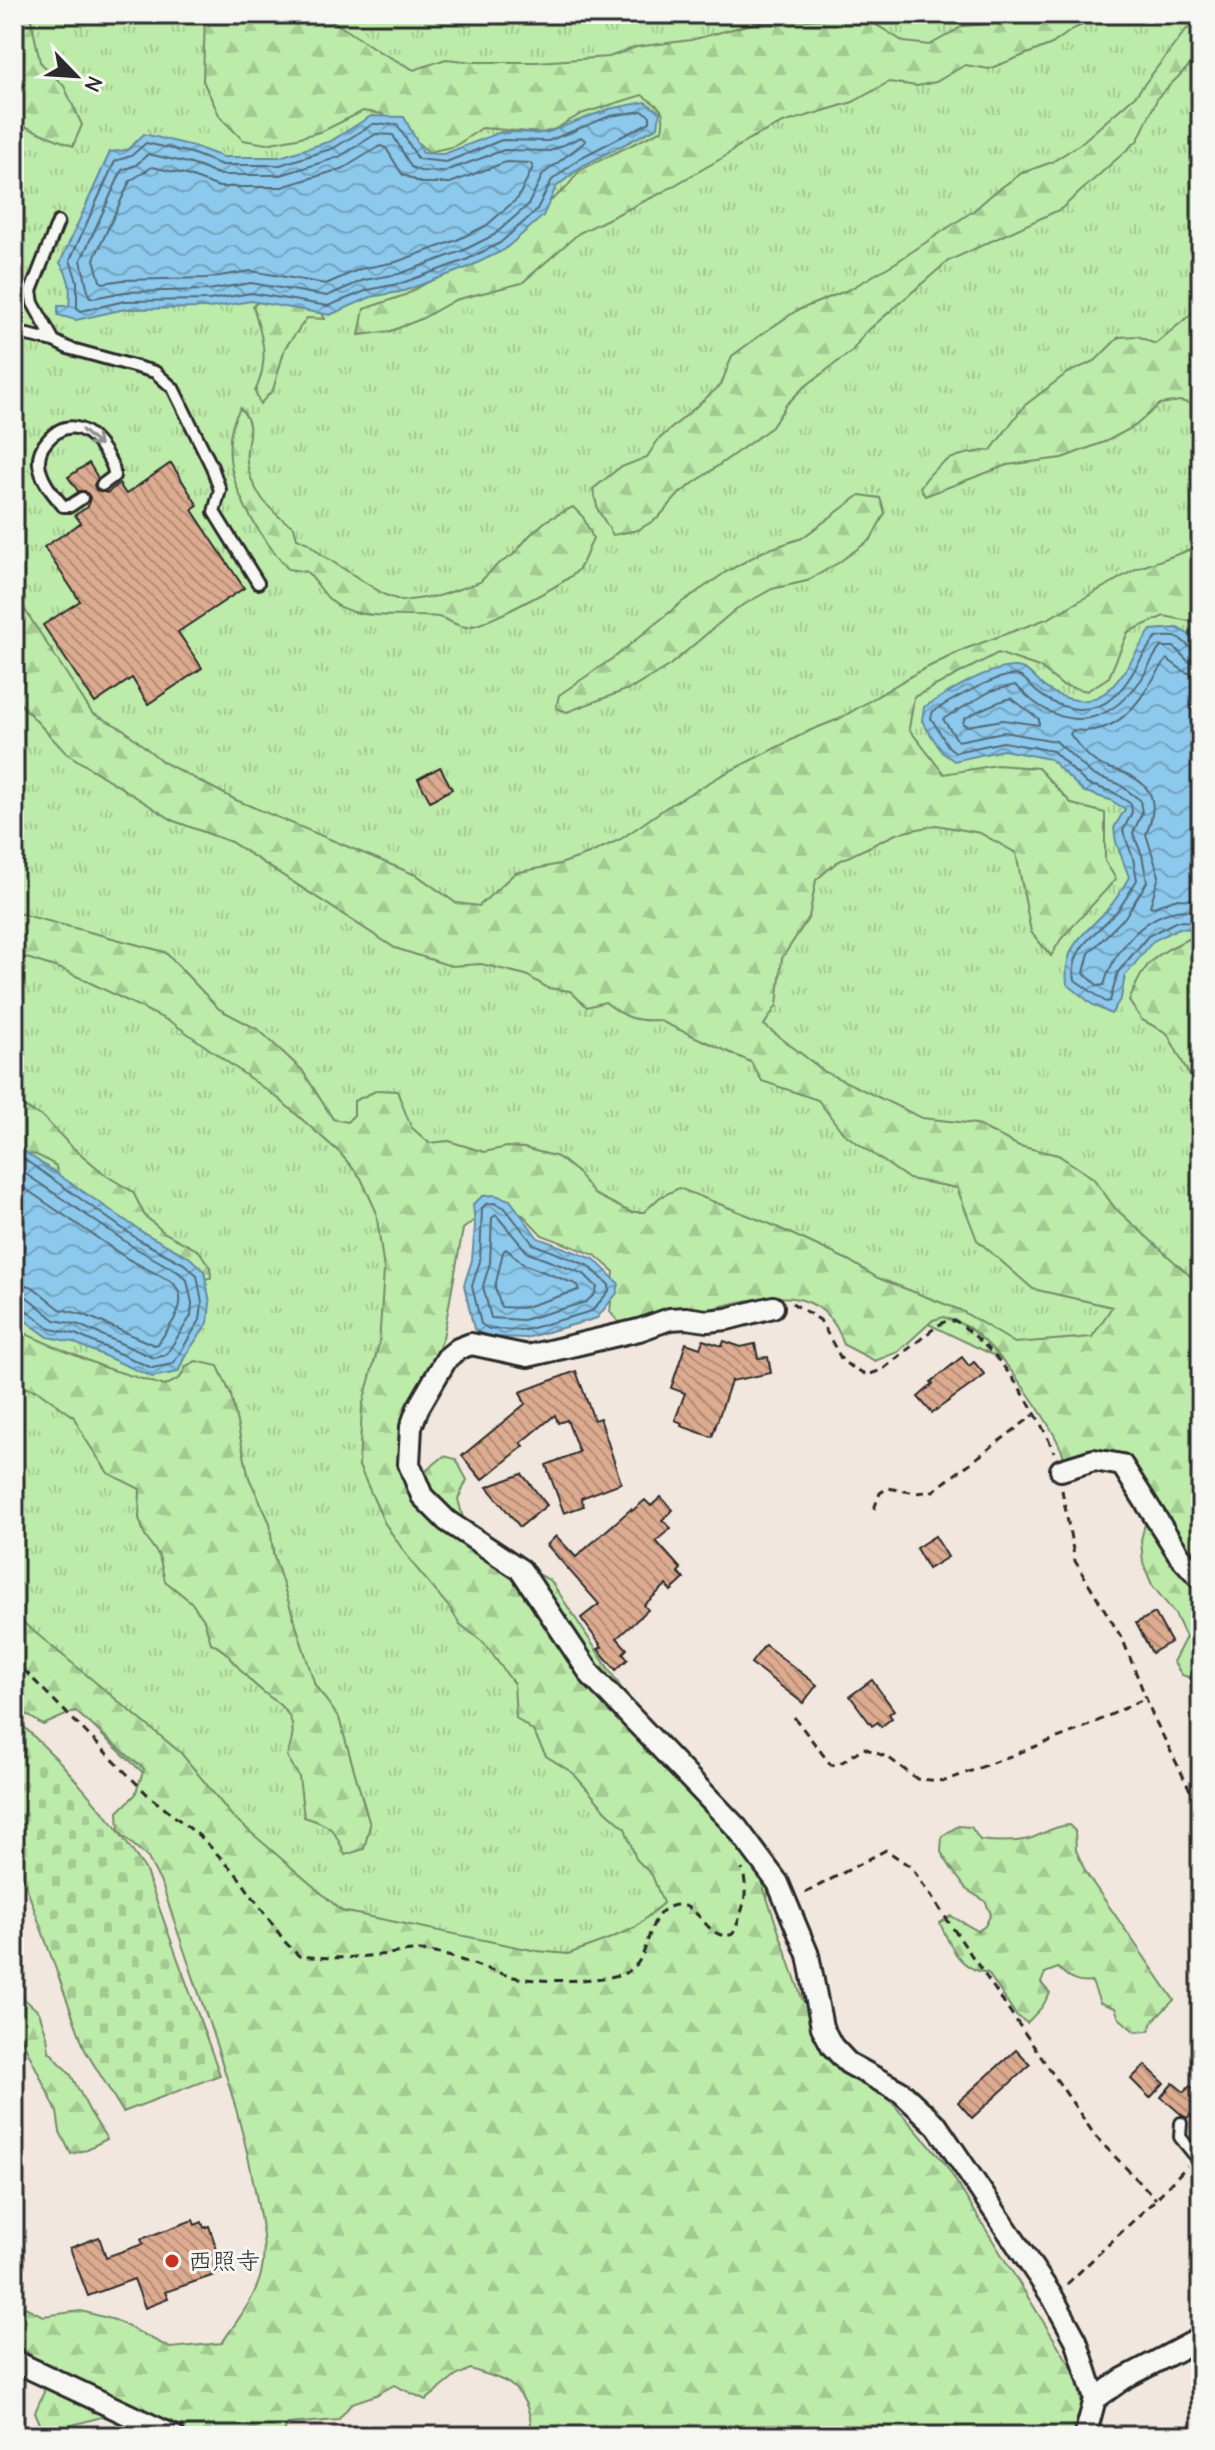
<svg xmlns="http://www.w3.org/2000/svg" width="1215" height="2450" font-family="'Comic Neue','Klee One',sans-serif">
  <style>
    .grass { fill: url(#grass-tufts); stroke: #748b6a; stroke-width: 2 }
    .forest { fill: url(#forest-firs); stroke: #748b6a; stroke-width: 2 }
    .cemetery { fill: url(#cemetery-stones); stroke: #748b6a; stroke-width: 2 }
    .water { fill: url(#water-waves); stroke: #658a9f; stroke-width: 2 }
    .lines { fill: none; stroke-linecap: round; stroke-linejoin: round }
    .shore { stroke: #526a78; stroke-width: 2 }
    .building { fill: url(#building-back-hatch); stroke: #2b2b2b; stroke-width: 2 }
    .lane-casing { stroke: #2b2b2b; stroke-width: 16 }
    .street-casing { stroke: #2b2b2b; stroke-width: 26 }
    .path { stroke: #2b2b2b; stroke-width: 3; stroke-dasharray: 8 6; stroke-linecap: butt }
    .lane { stroke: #f6f6f2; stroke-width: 10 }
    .street { stroke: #f6f6f2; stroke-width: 20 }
    .oneway { stroke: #90908e }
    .poi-dot { fill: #c8321e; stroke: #f6f6f2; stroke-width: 3 }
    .labels { text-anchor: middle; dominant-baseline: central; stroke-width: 6; stroke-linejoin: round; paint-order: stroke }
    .poi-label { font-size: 24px; fill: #2b2b2b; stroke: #f6f6f2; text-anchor: start }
  </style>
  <defs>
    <pattern id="grass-tufts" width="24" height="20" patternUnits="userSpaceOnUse" patternTransform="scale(2)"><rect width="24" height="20" fill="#bdeba9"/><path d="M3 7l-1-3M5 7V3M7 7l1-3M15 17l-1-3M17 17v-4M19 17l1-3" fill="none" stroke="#a3ca92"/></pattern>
    <pattern id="forest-firs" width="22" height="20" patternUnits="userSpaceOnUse" patternTransform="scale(2)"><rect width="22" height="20" fill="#bdeba9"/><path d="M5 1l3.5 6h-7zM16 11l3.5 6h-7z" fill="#a3ca92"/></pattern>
    <pattern id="cemetery-stones" width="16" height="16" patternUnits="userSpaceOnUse" patternTransform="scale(2)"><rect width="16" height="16" fill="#bdeba9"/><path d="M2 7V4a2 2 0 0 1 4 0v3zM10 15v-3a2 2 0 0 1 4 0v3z" fill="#a3ca92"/></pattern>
    <pattern id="water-waves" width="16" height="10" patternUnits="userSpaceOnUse" patternTransform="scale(2)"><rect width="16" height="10" fill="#8cc9ec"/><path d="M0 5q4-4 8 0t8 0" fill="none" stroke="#73a3bf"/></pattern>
    <pattern id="building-back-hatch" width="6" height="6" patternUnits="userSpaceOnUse" patternTransform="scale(2)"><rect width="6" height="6" fill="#ddab90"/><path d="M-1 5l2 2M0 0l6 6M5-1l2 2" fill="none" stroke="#b38b76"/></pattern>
  </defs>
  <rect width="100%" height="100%" fill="#f1e7de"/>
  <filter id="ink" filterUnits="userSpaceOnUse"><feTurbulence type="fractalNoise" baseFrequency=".0125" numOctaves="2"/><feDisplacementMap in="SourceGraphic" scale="16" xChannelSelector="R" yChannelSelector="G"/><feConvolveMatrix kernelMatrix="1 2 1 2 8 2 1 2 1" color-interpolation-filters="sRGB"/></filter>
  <g filter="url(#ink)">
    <!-- grass -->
    <polygon class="grass" points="14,14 1201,14 1201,1348 1072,1393 789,1257 437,1199 404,1477 769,1883 764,1927 633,1968 292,1909 103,1736 14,1646"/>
    <!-- forest -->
    <g class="forest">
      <polygon points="14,14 30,14 40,62 64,86 82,125 73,146 14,122"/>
      <path d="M 205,14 L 322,14 L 380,52 L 414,70 L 446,59 L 474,62 L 537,62 L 609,57 L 636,47 L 691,40 L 755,23 L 842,18 L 875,24 L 904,42 L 930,45 L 963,26 L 988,24 L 1034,14 L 1107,14 L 1073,29 L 1052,44 L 989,69 L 965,65 L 936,82 L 917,86 L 889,82 L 853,102 L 783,123 L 747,140 L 724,157 L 659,194 L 579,233 L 522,283 L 455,300 L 421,319 L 391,331 L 359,335 L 364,309 L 405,295 L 505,239 L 566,188 L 580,170 L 662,130 C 667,107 658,107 642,95 L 581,114 L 555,129 L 542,133 L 482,128 L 455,146 L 429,152 L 382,114 L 363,111 L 323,131 L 297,138 L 266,144 L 243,140 L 220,117 L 203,81 Z"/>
      <polygon points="1201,18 1201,57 1195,60 1158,97 1138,140 1061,209 948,261 864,334 852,351 803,388 786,405 772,427 680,493 658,518 638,530 613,535 598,510 593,489 619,468 647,457 658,440 721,385 732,356 759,336 796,311 850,289 895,263 973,211 995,192 1022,173 1052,162 1080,144 1136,95 1185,31"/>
      <path d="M 269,294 L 316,303 L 325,319 L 307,318 L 285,348 L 273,390 L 260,404 L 255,392 C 270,359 263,339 253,306 Z"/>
      <path d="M 1201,306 L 1201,406 L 1180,401 L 1160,404 L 1135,426 L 1107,441 L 1062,458 L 1007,465 L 925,496 L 920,487 C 941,456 956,455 991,450 L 1024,406 L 1067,373 L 1095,361 L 1119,337 L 1138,336 L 1155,344 Z"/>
      <path d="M 240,408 C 258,428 244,440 247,462 C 250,489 271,514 294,527 L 297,538 L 308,543 L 322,555 L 385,595 L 402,601 L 439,596 L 480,582 L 497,565 L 513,555 L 530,535 L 547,520 L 573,507 L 583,517 L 593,538 C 588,548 585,563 577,571 C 566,583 482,627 467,627 C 456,627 449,619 438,617 C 430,616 422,616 414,616 C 389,615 351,619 330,600 C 322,592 315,580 307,572 L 288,569 C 253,529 209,461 240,408 Z"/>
      <polygon points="860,495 880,498 885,513 871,539 838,563 807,581 772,589 736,609 670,665 634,687 567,712 556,708 559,695 616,656 682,602 726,572 764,551 802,538"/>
      <path d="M 1201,546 L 1201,632 L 1194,622 L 1164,616 L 1128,632 L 1109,677 L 1087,691 L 1062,685 L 1039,667 L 998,653 L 914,697 L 909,729 L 944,774 L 997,765 L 1038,768 L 1072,804 L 1105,813 L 1105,861 L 1116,879 L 1061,939 L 1051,956 L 1031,932 L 1016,853 L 980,833 L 936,825 L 896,834 L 837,862 L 816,880 L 809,917 L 782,958 L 777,1005 L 764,1025 L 825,1072 L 922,1118 L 976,1124 L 1019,1146 L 1058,1155 L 1093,1178 L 1115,1208 L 1190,1276 L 1201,1280 L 1201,1682 L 1182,1675 L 1173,1662 L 1186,1637 L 1175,1614 L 1152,1585 L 1143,1563 L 1141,1540 L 1145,1524 L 1136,1500 L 1111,1454 L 1088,1449 L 1064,1457 C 1052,1422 1002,1353 972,1330 C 965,1324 953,1321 944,1317 L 933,1320 L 898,1352 L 875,1361 L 844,1345 C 822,1275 754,1299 701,1311 C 675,1317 648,1320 621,1325 L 610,1312 L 614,1272 L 595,1255 L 542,1235 L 523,1215 L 487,1210 L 463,1229 L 443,1338 L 416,1400 L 415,1488 L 427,1470 L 444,1456 L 456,1459 L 467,1480 L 458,1499 L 464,1522 L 531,1570 L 551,1581 L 620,1686 L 753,1858 L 803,2001 L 944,2162 L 1077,2376 L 1082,2405 L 1074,2436 L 531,2436 C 533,2415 524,2389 502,2380 C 492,2375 481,2373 470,2369 L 456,2376 L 426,2400 L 394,2385 L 376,2395 L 352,2403 L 338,2420 L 288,2424 L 282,2436 L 152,2436 L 105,2416 L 44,2433 L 35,2412 L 44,2392 L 36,2359 L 14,2342 L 14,2329 L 25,2307 L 43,2316 L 81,2311 L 115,2320 L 170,2348 L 222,2343 C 236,2322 255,2299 261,2274 C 268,2246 260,2218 255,2190 C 236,2086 195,1988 163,1887 L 148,1858 L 119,1832 L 118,1812 L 135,1795 L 144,1769 L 75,1711 L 43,1725 L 14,1706 L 14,1615 L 181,1753 L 232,1816 L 342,1911 L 537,1951 L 568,1954 L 606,1940 L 635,1928 L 663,1903 L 652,1875 L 636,1859 L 625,1828 L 606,1811 L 573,1773 L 546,1756 L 533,1731 L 516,1718 L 514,1684 L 484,1643 L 460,1624 L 449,1607 L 412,1563 L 384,1522 L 359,1466 L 362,1407 L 379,1344 L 384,1270 L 376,1211 L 361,1178 L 340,1153 L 279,1099 L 173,1023 L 64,970 L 14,954 L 14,912 L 165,952 L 219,1009 L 259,1030 L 302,1070 L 333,1119 L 347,1122 L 354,1115 L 354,1101 L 378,1090 L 397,1091 L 411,1127 L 429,1143 L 449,1141 L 484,1152 L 507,1147 L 524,1148 L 558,1157 L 578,1173 L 594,1194 L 630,1212 L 644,1212 L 660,1197 L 679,1188 L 770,1224 L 848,1260 L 878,1278 L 960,1310 L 1015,1343 L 1092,1337 L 1112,1307 L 1033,1289 L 977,1240 L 957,1188 L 909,1179 L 843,1133 L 818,1100 L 762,1081 L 751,1062 L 658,1020 C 634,1022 623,1016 605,1002 L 587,1007 L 570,991 L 548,988 L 526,975 L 481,964 L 451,966 L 395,948 L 231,842 L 174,821 L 66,753 L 14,697 L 14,593 L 92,713 L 123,729 L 163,762 L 236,800 L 418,876 L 456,903 L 479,906 L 515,873 L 560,864 L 589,854 L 621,839 L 667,807 L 724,774 L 811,730 L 839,719 L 918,672 L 965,649 L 1049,618 L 1136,569 Z"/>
      <path d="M 1188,939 L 1201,943 L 1201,1085 L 1191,1078 L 1167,1033 L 1142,1020 L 1129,1001 C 1144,963 1151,957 1188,939 Z"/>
      <path d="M 14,1102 L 43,1117 L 71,1146 L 107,1176 L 133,1192 L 145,1216 L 165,1233 L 199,1251 L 210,1267 L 211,1278 L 197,1279 L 58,1186 L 56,1166 C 39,1155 35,1152 14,1154 Z"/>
      <path d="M 14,1320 L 28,1335 L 53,1346 L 106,1368 L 165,1386 L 180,1378 L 186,1366 L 196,1361 L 218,1366 L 231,1395 L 249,1478 L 270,1523 L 273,1553 L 315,1685 L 339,1718 L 370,1825 L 364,1849 L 345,1855 C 335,1829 331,1825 304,1817 L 299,1777 L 287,1756 C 306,1707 274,1707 247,1677 C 231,1661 233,1655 211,1643 L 204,1620 L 191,1602 L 165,1581 L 159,1556 L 145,1536 L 139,1518 L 140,1489 L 108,1473 L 86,1440 L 73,1416 L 38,1391 L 14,1385 Z"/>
      <path d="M 1069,1825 L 1075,1831 L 1076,1850 L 1086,1873 L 1174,2000 L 1154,2020 L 1149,2031 L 1135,2032 L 1119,2018 L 1115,2008 L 1100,2003 L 1092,1982 C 1075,1984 1070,1979 1058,1968 L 1045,1973 L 1041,1983 L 1050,1993 L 1042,2007 L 1027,2023 L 1016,2015 L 988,1973 C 960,1970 951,1948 940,1923 L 951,1916 L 978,1931 L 985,1926 L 991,1914 L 985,1901 L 967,1890 L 949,1865 L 941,1852 L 942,1836 L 958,1826 L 971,1827 L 980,1840 C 997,1842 1015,1843 1032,1838 C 1046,1833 1053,1826 1069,1825 Z"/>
      <polygon points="14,1993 22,1997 39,2012 47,2036 49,2051 71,2075 90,2112 107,2139 85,2150 71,2154 60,2132 57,2112 50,2097 14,2023"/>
    </g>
    <!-- cemetery -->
    <polygon class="cemetery" points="14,1717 61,1763 112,1822 145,1869 220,2075 123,2112 85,2050 14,1853"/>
    <!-- water -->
    <g class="water">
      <path d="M 645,102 L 660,112 L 658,127 L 584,165 L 556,187 L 543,216 L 504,250 L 469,267 L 404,291 L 371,297 L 330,315 L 251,301 L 210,308 L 125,309 L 76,320 L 58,315 L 58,306 L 69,306 C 71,289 70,277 60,263 L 110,152 L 127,150 L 144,134 L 193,146 L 223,157 L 280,157 L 331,141 L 371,116 L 404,117 L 423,153 L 444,154 L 501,132 L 546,133 L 609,109 Z"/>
      <path d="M 1177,628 L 1192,636 L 1201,651 L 1201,930 L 1179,928 L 1153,941 L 1125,976 L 1121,998 L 1111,1014 L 1093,1005 L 1067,984 C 1063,944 1084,935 1108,909 C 1116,900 1123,888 1129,877 L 1116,842 L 1114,828 L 1125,809 L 1110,800 L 1083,791 L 1050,759 L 1003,750 L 954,761 L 942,752 L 922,721 L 924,707 C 950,692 982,669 1013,667 C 1027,666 1033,677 1043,686 C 1053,694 1063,698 1076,700 C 1115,706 1131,655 1151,630 Z"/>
      <polygon points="14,1142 28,1154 144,1233 189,1257 204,1271 210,1303 208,1323 185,1356 178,1372 152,1377 73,1342 48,1337 19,1316 14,1303"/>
      <polygon points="495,1195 510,1200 538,1238 594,1259 619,1284 617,1293 597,1318 526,1338 487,1337 474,1329 464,1285 472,1260 475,1225 473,1204 483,1196"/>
    </g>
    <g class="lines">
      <!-- shore -->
      <g class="shore">
        <polygon points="642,111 650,116 650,122 580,158 552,180 536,211 500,243 466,260 402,283 368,290 328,306 251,293 209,300 125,301 81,311 77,308 77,281 70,260 115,161 131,156 146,143 191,153 222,165 280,165 334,148 373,124 397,124 418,159 446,162 502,140 548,141 610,116"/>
        <polygon points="376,134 393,135 411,167 420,171 443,172 504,150 550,151 581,137 586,141 543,174 528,205 494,235 462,251 399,274 364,280 327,296 251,283 208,290 124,292 93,298 89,296 81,260 122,170 136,165 148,154 188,163 221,175 281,175 339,157"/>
        <polygon points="380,146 386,148 402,174 421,183 450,183 506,162 530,163 533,167 518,198 487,225 457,240 396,262 360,269 326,284 251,271 207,278 123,280 103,283 100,281 94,259 130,181 152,167 184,174 219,187 282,187 344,168"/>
        <path d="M 1201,653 L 1194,652 C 1180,636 1177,635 1156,638 C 1139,656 1132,682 1112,698 C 1090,717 1057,709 1037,692 C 1031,687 1026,678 1019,676 C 1001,670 950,702 933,711 L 931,718 L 948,746 L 955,752 L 1003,742 L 1053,751 L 1087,784 L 1113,792 L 1131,804 L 1132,812 L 1123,831 L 1133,858 L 1137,880 C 1130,891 1124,903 1116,912 C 1098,933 1068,948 1075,980 L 1106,1002 L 1110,1001 L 1118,972 L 1148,936 L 1177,921 L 1201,922"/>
        <path d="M 1201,664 L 1188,661 L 1174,647 L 1161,647 C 1152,657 1148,669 1141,680 C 1112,719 1076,733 1034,702 C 1027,697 1022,690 1015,685 L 991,691 L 943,719 L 958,741 L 1003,732 L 1056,741 L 1093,775 L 1119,784 L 1140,800 L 1142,813 L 1133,833 L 1142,855 L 1147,882 L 1125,917 L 1089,953 L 1084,973 L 1098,986 L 1104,985 C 1112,954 1141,917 1176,911 C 1184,909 1193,911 1201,912"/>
        <path d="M 1201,676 L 1185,672 L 1167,659 C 1142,693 1126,737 1073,730 L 1070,734 C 1077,744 1090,760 1101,765 C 1106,768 1113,769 1119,771 C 1153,783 1160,802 1146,834 L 1159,876 L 1150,906 L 1154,907 L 1174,899 L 1201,900"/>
        <path d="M 1011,698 L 1039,719 L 1039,725 L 1003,720 L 967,726 L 963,724 L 964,719 C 979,710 994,703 1011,698 Z"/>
        <polyline points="14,1152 139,1240 184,1264 197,1275 202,1303 200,1320 173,1364 152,1368 75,1334 51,1329 21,1306 14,1305"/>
        <polyline points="14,1166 135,1248 178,1272 187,1280 192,1303 191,1316 166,1355 154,1358 79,1325 55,1320 27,1297 14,1294"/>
        <path d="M 14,1181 L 128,1259 L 172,1282 C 193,1302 169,1326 158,1344 L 154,1345 L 85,1315 L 60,1309 L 33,1287 L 14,1282"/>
        <polygon points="494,1203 505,1208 533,1244 589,1266 609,1285 609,1291 592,1311 525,1330 489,1329 481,1324 472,1286 480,1261 482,1208 486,1204"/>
        <polygon points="496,1215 528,1253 584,1274 597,1287 595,1294 586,1302 523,1320 491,1318 483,1286 490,1263 492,1218"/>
        <polygon points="506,1249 523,1264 578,1285 579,1290 522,1308 501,1307 495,1287 503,1252"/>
      </g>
    </g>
    <!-- building -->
    <g class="building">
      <polygon points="89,463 98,478 94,485 96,490 107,493 119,484 126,494 171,463 198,506 192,510 244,588 178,632 202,668 148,704 132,678 95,703 43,625 80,601 44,547 81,523 75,515 88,507 90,497 85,491 78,491 68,477"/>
      <polygon points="440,767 452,789 430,801 418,779"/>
      <polygon points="703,1340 722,1346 724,1341 741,1347 755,1344 758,1358 768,1357 771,1373 731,1381 712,1437 681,1426 682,1423 675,1420 685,1393 671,1388 686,1343 700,1348"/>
      <polygon points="962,1357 969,1366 974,1362 985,1375 932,1413 918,1397 933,1384 931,1382"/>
      <polygon points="576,1371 594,1420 600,1418 621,1483 581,1498 584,1506 564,1513 546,1465 579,1452 567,1420 558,1423 555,1415 521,1443 524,1446 482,1480 462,1456 525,1404 520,1392"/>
      <polygon points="522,1474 547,1505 520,1527 487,1487"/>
      <polygon points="661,1497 673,1510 662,1520 671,1528 656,1541 681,1569 678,1572 684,1579 671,1591 666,1585 644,1605 648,1610 617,1638 627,1649 623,1653 628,1659 616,1670 598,1649 602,1647 581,1618 599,1604 547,1545 556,1536 576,1557 631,1509 632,1511 645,1500 651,1506"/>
      <polygon points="935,1536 948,1557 928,1569 916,1548"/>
      <polygon points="1155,1613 1171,1642 1152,1653 1136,1623"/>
      <polygon points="765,1645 817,1685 803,1703 751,1663"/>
      <polygon points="872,1680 894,1710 889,1714 892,1718 881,1727 878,1722 872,1726 850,1696"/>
      <polygon points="1016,2050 1030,2065 972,2118 958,2102"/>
      <polygon points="1145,2065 1164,2083 1150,2098 1131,2079"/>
      <polygon points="1173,2083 1184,2092 1190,2086 1201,2095 1201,2106 1192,2117 1190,2115 1187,2118 1182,2115 1161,2097"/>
      <polygon points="193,2220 195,2225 202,2222 204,2228 209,2226 220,2259 216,2260 220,2273 165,2292 168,2299 145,2308 134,2279 88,2296 70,2248 99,2237 106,2257 143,2244 141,2239"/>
    </g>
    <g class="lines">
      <defs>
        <g id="lane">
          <polyline points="58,222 31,291 33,303 54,341 68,348 155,372 173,388 212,467 220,490 214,512 258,583"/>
          <polyline points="14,332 54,341"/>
          <path d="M 82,498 L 70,506 L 63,506 C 54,495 43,483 40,469 C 37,458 40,449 47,441 C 69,415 91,430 106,454 C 110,462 115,467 114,476 L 102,485"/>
          <polyline points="1181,2123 1180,2137 1201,2163"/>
        </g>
        <g id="street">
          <polyline points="773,1307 727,1319 707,1321 686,1318 670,1319 639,1330 528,1356 471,1344 458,1349 447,1358 418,1408 411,1427 409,1464 422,1496 447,1521 521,1570 591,1675 737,1828 778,1883 808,1955 822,2027 832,2046 848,2063 901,2092 937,2126 1053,2298 1076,2340 1095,2399 1085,2436"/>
          <polyline points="1061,1470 1094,1460 1122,1465 1180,1556 1201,1579"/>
          <polyline points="14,2361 174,2436"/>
          <polyline points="1095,2399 1123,2379 1201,2338"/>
        </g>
      </defs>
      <!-- lane casing -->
      <use href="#lane" class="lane-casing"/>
      <!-- street casing -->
      <use href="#street" class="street-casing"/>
      <!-- path -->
      <g class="path">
        <path d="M 792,1303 L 820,1320 L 843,1362 L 867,1375 L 882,1370 L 937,1326 L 946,1321 L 956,1321 C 1000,1352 1033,1403 1054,1452"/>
        <polyline points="1062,1490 1075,1561 1123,1640 1153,1716 1201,1812"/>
        <polyline points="874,1509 880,1493 888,1488 916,1493 933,1491 1034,1415"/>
        <path d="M 14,1660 L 150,1797 L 202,1838 L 237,1875 L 286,1943 L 299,1956 C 326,1959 351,1958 378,1955 C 392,1954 408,1950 421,1951 C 452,1954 480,1968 510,1976 C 532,1983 604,1982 625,1973 C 654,1961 643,1914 672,1906 C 701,1898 705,1944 733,1934 C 742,1913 750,1892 742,1869"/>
        <path d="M 794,1717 L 831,1765 C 845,1764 851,1754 864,1748 L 889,1758 L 917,1779 L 945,1781 L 1081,1729 L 1146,1698"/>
        <polyline points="805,1893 886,1850 911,1867 1096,2137 1156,2199"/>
        <polyline points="1067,2284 1153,2202 1187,2166"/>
      </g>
      <!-- lane -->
      <use href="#lane" class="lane"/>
      <!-- street -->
      <use href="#street" class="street"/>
    </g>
    <!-- one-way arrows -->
    <defs><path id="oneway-shaft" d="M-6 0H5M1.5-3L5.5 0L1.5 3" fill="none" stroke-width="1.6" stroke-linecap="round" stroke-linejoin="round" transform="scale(2)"/></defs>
    <use class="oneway" href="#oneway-shaft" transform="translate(91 438) rotate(42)"/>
  </g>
  <!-- markers -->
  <circle class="poi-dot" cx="172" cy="2261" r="8"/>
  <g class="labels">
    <!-- poi labels -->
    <g class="poi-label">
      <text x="188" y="2261">西照寺</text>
    </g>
  </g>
  <!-- margin -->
  <rect width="1215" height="2450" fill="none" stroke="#f6f6f2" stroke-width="48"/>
  <rect x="24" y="24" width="1167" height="2402" fill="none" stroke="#2b2b2b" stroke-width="3" filter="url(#ink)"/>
  <!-- north arrow -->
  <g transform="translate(76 76) rotate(115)" stroke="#f6f6f2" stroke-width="6" paint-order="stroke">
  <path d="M0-6L14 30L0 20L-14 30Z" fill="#2b2b2b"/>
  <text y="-12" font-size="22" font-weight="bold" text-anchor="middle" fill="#2b2b2b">N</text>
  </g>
</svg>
